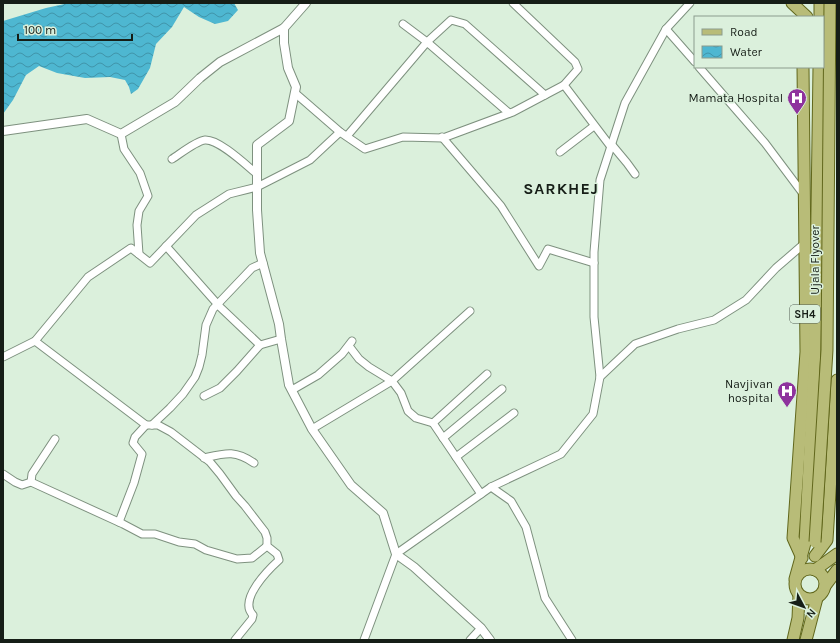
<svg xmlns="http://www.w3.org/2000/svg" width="840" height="643" font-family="Karla,sans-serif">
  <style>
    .water { fill: url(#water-waves) }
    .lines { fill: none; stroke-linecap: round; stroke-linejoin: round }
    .minor-casing { stroke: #7e917f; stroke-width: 9 }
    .tertiary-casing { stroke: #7e917f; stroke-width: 10 }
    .primary-casing { stroke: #61671c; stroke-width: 13 }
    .minor { stroke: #fff; stroke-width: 7 }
    .tertiary { stroke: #fff; stroke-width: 8 }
    .primary { stroke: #b8bc78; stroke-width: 11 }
    .primary-bridge-casing { stroke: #61671c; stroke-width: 13; stroke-linecap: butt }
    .primary-bridge { stroke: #b8bc78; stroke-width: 11 }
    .labels { text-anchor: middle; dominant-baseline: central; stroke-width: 3; stroke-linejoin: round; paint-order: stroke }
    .shield { fill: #dbf0dc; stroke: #515d52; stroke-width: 1 }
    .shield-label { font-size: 11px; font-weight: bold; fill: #161e17 }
    .poi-label { font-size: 12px; fill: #161e17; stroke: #dbf0dc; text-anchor: end }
    .street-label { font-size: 12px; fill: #161e17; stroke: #dbf0dc }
    .district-label { font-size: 16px; font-weight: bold; letter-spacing: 1px; fill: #161e17; stroke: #dbf0dc }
  </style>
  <defs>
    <pattern id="water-waves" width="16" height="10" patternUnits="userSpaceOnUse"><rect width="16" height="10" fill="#4eb7d1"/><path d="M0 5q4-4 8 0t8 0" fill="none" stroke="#4094a9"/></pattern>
  </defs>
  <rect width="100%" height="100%" fill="#dbf0dc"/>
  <!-- water -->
  <polygon class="water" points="69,3 234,3 238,10 228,21 215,24 199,17 184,7 172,27 156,44 150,68 138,89 131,94 129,87 125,80 110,77 85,78 57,73 39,66 26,75 13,100 3,114 3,21 46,8"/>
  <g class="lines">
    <defs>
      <g id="minor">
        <polyline points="513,3 575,62 578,69 564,85"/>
        <polyline points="403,24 427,42 451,20 465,24 545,95"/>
        <polyline points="666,29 695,62"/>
        <polyline points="699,67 765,143 804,195"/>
        <polyline points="295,93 340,132"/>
        <polyline points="121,134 124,149 140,173 148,196 139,211 137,225 139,254"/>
        <polyline points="347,136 427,42 509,113"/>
        <polyline points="442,137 501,206 539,266 548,249 594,263"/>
        <polyline points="612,145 627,163 635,174"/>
        <polyline points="560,152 594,126"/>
        <path d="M 172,159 C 180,154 196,141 205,140 C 219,139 246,165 257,174"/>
        <polyline points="166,246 220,307 260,345"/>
        <path d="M 35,341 L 146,425 L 158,425 L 171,432 L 210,462 L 220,474 L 236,496 L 245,506 L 265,532 L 267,538 L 267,546 L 277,554 L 279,560 C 268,570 238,600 253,615 L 252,619 L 235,640"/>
        <polyline points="349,346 359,359 369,367 392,381 401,393 408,411 416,418 433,423"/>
        <polyline points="3,357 35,341 88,277 131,248 150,263 196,215 229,194 257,187 310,160 340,132 365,149 403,137 443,138 513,112 564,85 611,147"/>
        <polyline points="600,377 635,344 678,329 714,320 746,300 776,268 805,243"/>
        <polyline points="292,390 318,375 342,354 352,341"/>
        <polyline points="204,396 220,388 237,371 260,345 281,339"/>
        <polyline points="152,425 170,408 183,394 195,377 199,367 202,355 206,325 213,309 252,268 263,263"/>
        <polyline points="312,429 392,381 470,311"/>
        <polyline points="443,438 502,389"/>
        <polyline points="456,457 514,413"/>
        <path d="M 204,458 C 226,453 235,450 254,463"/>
        <polyline points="3,474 15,482 22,485 31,482 123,524 142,534 155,534 179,542 195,544 206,550 237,559 252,558 267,546"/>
        <polyline points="31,482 32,474 55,439"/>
        <polyline points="491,487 511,501 526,527 545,598 572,640"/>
        <polyline points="481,494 433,423 487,374"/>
        <polyline points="119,522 134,483 142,454 133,443 135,437 146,425"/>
        <polyline points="364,640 396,554 491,487 561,454 593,414 600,377 594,317 594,252 600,180 625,103 666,29 690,3"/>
        <polyline points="470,640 481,628"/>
      </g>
      <g id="tertiary">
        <polyline points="284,28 284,43 288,68 296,87 289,121 257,145 257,210 260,253 279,324 281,339 289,385 312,429 351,485 383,513 396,554 414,567 481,628 490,640"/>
        <polyline points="3,131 87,119 121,134 175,102 200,78 220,62 284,28 306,3"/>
      </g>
      <g id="primary">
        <polyline points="792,3 807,17"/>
        <polyline points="820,17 820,3"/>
        <polyline points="823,32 837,45"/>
        <polyline points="815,556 827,540 837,380"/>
        <polyline points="802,558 793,538 806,352 803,67"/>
        <circle cx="810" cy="584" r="15"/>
        <polyline points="815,570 837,554"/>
        <polyline points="795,579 805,543 815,351 819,67"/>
        <polyline points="825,586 837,570"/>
        <polyline points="793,640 798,618 799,595"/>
        <polyline points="806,640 817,598"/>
      </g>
    </defs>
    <!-- minor casing -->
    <use href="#minor" class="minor-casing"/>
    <!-- tertiary casing -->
    <use href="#tertiary" class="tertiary-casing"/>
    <!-- primary casing -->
    <use href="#primary" class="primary-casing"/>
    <!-- minor -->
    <use href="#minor" class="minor"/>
    <!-- tertiary -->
    <use href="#tertiary" class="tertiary"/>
    <!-- primary -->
    <use href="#primary" class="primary"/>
    <defs>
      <polyline id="primary-bridge" points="815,542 827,350 830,3"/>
    </defs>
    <!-- primary-bridge casing -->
    <use href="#primary-bridge" class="primary-bridge-casing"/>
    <!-- primary-bridge -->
    <use href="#primary-bridge" class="primary-bridge"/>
  </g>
  <!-- icons -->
  <defs>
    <symbol id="hospital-pin" viewBox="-11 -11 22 30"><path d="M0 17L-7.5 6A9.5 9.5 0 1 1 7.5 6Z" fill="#8e329d" stroke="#dbf0dc"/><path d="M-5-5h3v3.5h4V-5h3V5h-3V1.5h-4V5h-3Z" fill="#fff"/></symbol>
  </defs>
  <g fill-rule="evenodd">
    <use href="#hospital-pin" x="786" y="87" width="22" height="30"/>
    <use href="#hospital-pin" x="776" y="380" width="22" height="30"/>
  </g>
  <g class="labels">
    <!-- shield labels -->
    <rect class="shield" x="790" y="305" width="30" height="18" rx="3"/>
    <g class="shield-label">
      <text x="805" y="314">SH4</text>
    </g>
    <!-- poi labels -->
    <g class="poi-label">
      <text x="783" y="98">Mamata Hospital</text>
      <text x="773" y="384">Navjivan<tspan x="773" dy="14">hospital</tspan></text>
    </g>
    <!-- street labels -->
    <g class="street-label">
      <text transform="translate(815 260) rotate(-90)">Ujala Flyover</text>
    </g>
    <!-- district labels -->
    <g class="district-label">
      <text x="561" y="188">SARKHEJ</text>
    </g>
  </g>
  <!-- border -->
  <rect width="840" height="643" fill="none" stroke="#161e17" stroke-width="8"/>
  <!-- legend -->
  <rect x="694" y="16" width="130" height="52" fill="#dbf0dc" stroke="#8c9c8d"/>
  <rect x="702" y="29" width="20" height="6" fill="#b8bc78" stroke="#8c9c8d"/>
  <text x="730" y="36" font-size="12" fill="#161e17">Road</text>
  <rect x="702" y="46" width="20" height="12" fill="url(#water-waves)" stroke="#8c9c8d"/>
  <text x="730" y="56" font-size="12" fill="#161e17">Water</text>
  <!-- north arrow -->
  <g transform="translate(804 607) rotate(131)" stroke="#dbf0dc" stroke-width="3" paint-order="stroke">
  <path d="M0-3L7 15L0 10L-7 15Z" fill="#161e17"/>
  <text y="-6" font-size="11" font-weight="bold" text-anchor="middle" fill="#161e17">N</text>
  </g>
  <!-- scale -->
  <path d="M18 34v6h114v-6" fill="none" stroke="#161e17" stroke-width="2"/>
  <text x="24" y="34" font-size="12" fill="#161e17" stroke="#dbf0dc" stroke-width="3" paint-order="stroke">100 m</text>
</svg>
